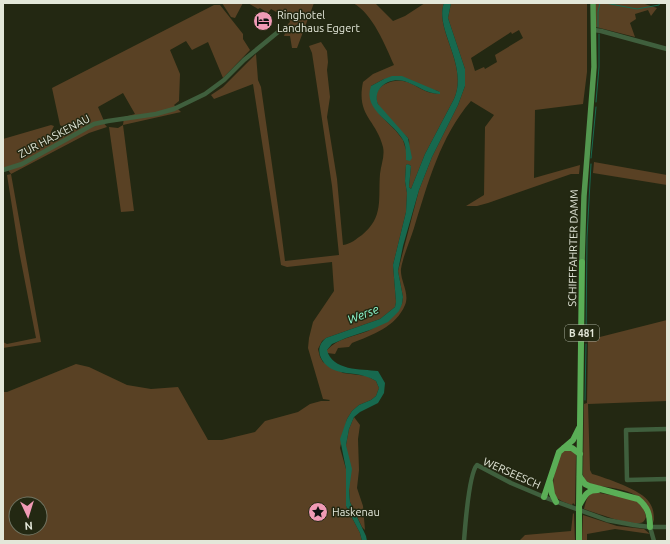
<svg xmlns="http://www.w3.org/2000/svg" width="670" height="544" font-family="Ubuntu,sans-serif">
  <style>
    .green { fill: #594124; fill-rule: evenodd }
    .water { fill: #17694f }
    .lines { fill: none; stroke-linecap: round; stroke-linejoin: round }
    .stream { stroke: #17694f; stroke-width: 1 }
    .minor { stroke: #3f5f3d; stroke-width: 4.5 }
    .major { stroke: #53974f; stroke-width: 5.5 }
    .highway { stroke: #5aae56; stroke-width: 6 }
    .highway-bridge { stroke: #5aae56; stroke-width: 6 }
    .labels { text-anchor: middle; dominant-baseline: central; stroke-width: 3; stroke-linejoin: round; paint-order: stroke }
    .shield { fill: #232812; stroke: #a9ae9d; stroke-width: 1 }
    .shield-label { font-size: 10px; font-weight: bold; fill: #e3e7d9 }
    .poi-label { font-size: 11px; fill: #e3e7d9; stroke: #232812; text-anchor: start }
    .street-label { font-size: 11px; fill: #e3e7d9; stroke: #232812 }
    .water-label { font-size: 12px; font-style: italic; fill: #90fdd3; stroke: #232812 }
  </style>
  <rect width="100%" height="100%" fill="#232812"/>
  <!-- green -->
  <g class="green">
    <polygon points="222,3 243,3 235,18 231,17"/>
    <polygon points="248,3 314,3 297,48 292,48 290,36 284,36 288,24 290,22 288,14 285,17 271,9 268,13 260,8 258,9"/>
    <path d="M 353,3 L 375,3 L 393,21 L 405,16 L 425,3 L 444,3 C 434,30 469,65 454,99 L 425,154 L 411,189 L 409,187 L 411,166 L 408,164 L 406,165 L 405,181 L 407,193 L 406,212 L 393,265 L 396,302 L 395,307 L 380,319 L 326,338 L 322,341 L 318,349 L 320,357 L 323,362 L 343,373 L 367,376 L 376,381 L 379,388 L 376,396 L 371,400 L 359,405 L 352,411 L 347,419 L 340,448 L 346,469 L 346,506 L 360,533 L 362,541 L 3,541 L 3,392 L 7,392 L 76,364 L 89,367 L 127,385 L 151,389 L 178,387 L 208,440 L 222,440 L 255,432 L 265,421 L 298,412 L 310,404 L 321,401 L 329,401 L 330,400 L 323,399 L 308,348 L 309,338 L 313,322 L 334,291 L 332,262 L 287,267 L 281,265 L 253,84 L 214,99 L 211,95 L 223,87 L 256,54 L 258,80 L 261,87 L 279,214 L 285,261 L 339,255 L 332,186 L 312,53 L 309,46 L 321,42 L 327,51 L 328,62 L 327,70 L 330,97 L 327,117 L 337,179 L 343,245 C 351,244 356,239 362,235 C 384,217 378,199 380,174 C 381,165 385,156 383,147 C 376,119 356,116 363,82 L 373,74 L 394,65 C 385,45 373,14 353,3 ZM 405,78 L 430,89 L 438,91 L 440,93 C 426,96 416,83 403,81 C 390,79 372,87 377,102 C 381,112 392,121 398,129 C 402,133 407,135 409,140 C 410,145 407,153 406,158 L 406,150 L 403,140 L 396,131 L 380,115 L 371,86 L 384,79 ZM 16,504 L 40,504 L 40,528 L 16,528 Z"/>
    <path d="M 451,3 L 587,3 L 587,72 L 583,104 L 535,110 L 534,178 L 580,165 L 579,174 L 571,174 L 488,203 L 477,206 L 466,206 L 484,195 L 485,127 L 494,115 L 471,101 C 440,137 428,183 414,228 C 410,241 403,256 401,269 C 400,281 410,293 405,305 C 396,327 372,335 352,343 L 349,347 L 338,348 L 335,354 L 327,353 L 327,350 C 338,338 353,337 368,331 C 378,327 394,311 402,304 L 403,297 L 398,271 L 419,190 L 432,157 L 458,105 L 465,86 L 465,69 L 448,18 ZM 519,30 L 523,38 L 495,55 L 497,62 L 485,69 L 484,67 L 475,71 L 471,58 L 511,32 L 512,34 Z"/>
    <polygon points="595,3 642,3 657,8 651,16 648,10 635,14 636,19 630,23 635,37 596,27"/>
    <polygon points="214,5 220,5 243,34 243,39 250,50 223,78 208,42 192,50 186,41 170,50 180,74 179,101 174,105 181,112 123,125 134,211 121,212 109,127 118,128 123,125 124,117 135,114 123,93 98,107 104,121 102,121 107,127 89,133 11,174 41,342 3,348 3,342 7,344 36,338 19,251 7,175 11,174 6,167 3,168 3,139 51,125 54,126 51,132 66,129 60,125 52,88"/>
    <polygon points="594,162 667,175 667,185 593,173"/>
    <path d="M 667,320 L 667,401 L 588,404 L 590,470 L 592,474 C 606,478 642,490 649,502 C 654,509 654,515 654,523 C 645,487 619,490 588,484 L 585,481 L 583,475 L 584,404 L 587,403 L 588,340 Z"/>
    <polygon points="354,417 360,425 358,439 359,470 357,488 363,506 365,530 362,527 350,502 346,445 349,429"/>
    <path d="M 566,450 L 574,451 L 576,455 L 575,505 L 573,503 L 572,505 C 567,503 559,501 555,496 C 550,489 556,461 561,454 C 562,453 564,451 566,450 Z"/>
    <path d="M 594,492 L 633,499 L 643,505 L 646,517 C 645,520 643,523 640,523 C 628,525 596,513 584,509 C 586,501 587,495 594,492 Z"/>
    <polygon points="573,513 574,514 575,541 503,541 520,540 525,535 571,531"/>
    <polygon points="583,515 617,526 644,529 650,534 615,529 587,534 587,541 582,541"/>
  </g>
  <!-- water -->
  <g class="water">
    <path d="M 444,3 L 451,3 L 448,18 L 465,69 L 465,86 L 458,105 L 432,157 L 419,190 L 403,246 L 398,271 L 403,297 L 402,304 L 399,311 L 388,322 L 370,330 L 346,338 L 332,344 L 327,350 C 332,371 361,369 378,371 L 385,383 L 384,393 L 378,403 L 360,412 L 354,417 L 349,429 L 346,445 L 352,469 L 349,490 L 350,502 L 366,536 L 367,541 L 362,541 L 360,533 L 346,506 L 346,469 L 340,439 L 347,419 L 352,411 L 359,405 L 371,400 L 376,396 L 379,388 L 376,381 C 369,377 363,375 355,374 C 349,373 343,373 337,371 C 322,367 312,349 326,338 L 380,319 L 395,307 L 396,302 L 393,265 L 406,212 L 407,193 L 405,181 L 406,165 L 408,164 L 411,166 L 409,187 L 411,189 L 425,154 L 454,99 C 469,65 434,29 444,3 Z"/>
    <path d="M 392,76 L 402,76 L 440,92 L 440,94 C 426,94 417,85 404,81 C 389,77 372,88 378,104 L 408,138 L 412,158 L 410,161 L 406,160 C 406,154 406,147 404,142 C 395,122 362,111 371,86 L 384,79 Z"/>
  </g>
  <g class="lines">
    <!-- stream -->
    <g class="stream">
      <polyline points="605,3 637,9 659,5 660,3"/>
      <polyline points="598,27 598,12 600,3"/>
      <polyline points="596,102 599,67 599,34"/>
      <polyline points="591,158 596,107"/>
      <polyline points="586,338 587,237 591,164"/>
      <polyline points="585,400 586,344"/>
    </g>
    <!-- minor -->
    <g class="minor">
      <polyline points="594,30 601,31 667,49"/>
      <polyline points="3,170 22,164 94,124 108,121 156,114 174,109 205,94 224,80 244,60 278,32"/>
      <polyline points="667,429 626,430 627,480 667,479"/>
      <polyline points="650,527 654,541"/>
      <path d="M 464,541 C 465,528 469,473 477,465 L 511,483 L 549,499 L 607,520 L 634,525 L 650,527 L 667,527"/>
    </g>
    <!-- major -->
    <polyline class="major" points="582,262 584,196 594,67 593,3"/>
    <!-- highway -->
    <g class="highway">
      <polyline points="564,448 572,448 580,454"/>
      <path d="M 580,477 L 585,484 L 589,486 L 638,499 C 648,507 650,515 650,527"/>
      <polyline points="550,482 552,494 556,502"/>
      <polyline points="544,497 559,452 573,440 579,428"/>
      <path d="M 580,504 C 585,495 587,490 598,490"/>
      <polyline points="579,506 582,262"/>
      <polyline points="579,541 579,514"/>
    </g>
    <!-- highway-bridge -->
    <polyline class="highway-bridge" points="579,514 579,506"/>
  </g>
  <!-- icons -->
  <defs>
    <symbol id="hotel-disc" viewBox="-11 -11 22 22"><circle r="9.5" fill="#f09ab5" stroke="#232812"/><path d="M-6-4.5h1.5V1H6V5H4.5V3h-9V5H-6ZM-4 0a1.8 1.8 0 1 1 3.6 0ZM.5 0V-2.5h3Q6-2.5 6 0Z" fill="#111"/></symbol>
    <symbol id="sight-disc" viewBox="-11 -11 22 22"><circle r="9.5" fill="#f09ab5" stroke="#232812"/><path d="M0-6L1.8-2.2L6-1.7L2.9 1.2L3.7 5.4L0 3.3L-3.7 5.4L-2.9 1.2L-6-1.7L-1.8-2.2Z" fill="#111"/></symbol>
  </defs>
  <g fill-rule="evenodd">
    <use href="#hotel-disc" x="252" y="10" width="22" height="22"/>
    <use href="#sight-disc" x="307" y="501" width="22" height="22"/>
  </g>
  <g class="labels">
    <!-- shield labels -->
    <rect class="shield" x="565" y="325" width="34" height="16" rx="3"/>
    <g class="shield-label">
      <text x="582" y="333">B 481</text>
    </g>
    <!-- poi labels -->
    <g class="poi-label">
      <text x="277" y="15">Ringhotel<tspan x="277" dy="13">Landhaus Eggert</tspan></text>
      <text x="332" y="512">Haskenau</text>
    </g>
    <!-- street labels -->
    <g class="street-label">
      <text transform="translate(54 136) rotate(-28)">ZUR HASKENAU</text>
      <text transform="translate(573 248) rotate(-89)">SCHIFFFAHRTER DAMM</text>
      <text transform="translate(512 473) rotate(24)">WERSEESCH</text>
    </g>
    <!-- water labels -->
    <g class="water-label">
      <text transform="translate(363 314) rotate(-21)">Werse</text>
    </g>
  </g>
  <!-- border -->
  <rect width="670" height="544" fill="none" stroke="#e3e7d9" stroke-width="8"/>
  <!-- north arrow -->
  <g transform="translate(28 516) rotate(176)"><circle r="19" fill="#232812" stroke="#707462"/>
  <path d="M0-3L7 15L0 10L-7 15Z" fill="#f09ab5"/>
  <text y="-6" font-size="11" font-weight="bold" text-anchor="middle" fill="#e3e7d9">N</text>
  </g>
</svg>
